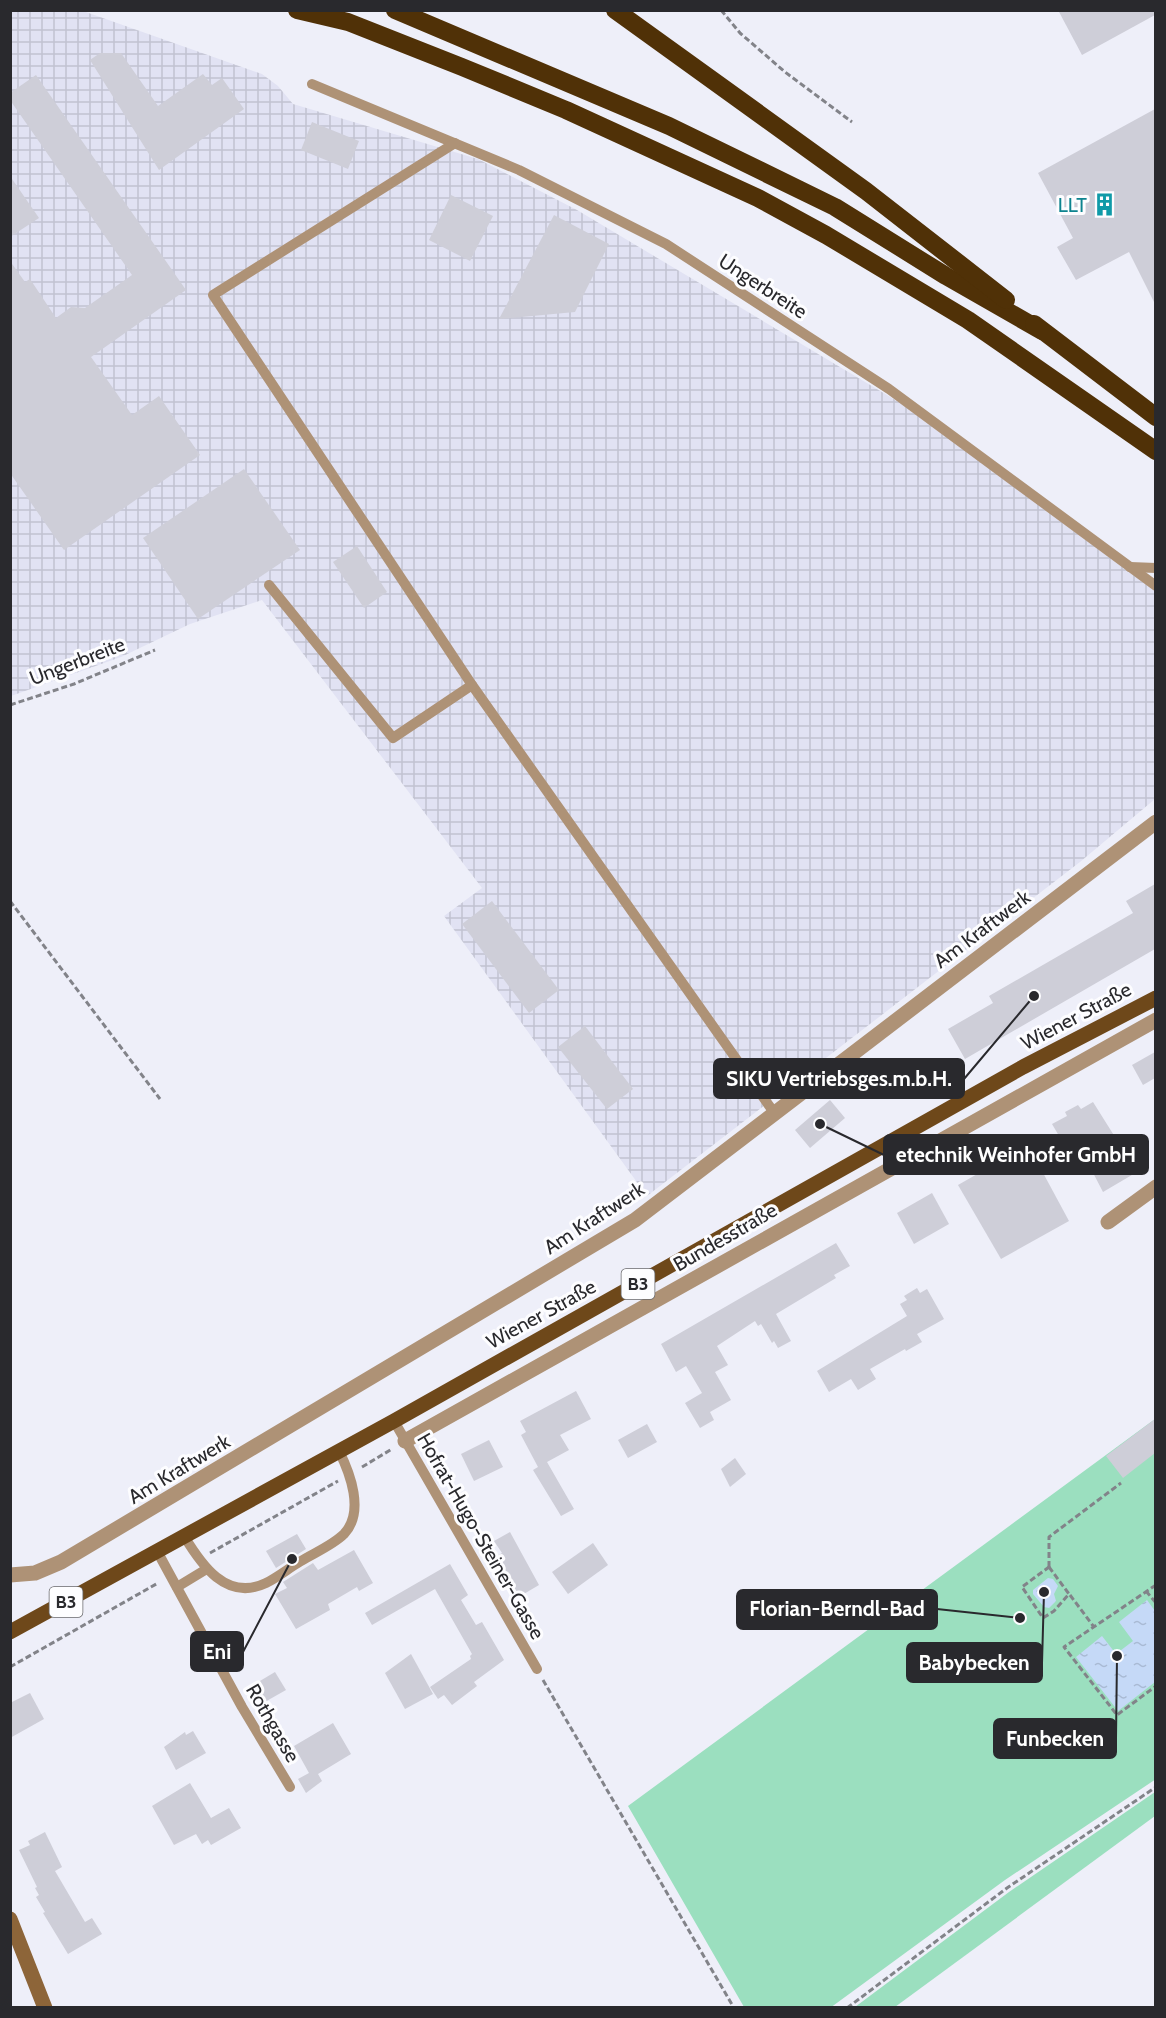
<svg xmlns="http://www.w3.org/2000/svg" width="1166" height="2018" font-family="Cabin,sans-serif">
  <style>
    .industrial { fill: url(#industrial-grid) }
    .green { fill: #9bdfbf }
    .water { fill: url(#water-ripples) }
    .building { fill: #ceced8 }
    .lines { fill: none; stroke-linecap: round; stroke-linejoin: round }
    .path { stroke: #828389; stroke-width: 3; stroke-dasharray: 6 3; stroke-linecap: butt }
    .lane { stroke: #ae9276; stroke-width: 10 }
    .street { stroke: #ae9276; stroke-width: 15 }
    .secondary { stroke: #8d6539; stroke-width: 15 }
    .primary { stroke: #6e481a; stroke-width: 15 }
    .highway { stroke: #503107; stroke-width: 18 }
    .labels { text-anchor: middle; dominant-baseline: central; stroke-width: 6; stroke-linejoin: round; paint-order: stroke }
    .shield { fill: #fdfdff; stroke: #69696c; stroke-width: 1.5 }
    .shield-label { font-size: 18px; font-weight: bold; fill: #29292d }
    .culture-label { font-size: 20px; fill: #0d838f; stroke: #fdfdff; text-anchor: end }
    .street-label { font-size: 20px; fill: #29292d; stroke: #fdfdff }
    .leader { fill: none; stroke: #29292d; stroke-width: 2 }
    .callout-dot { fill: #29292d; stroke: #fdfdff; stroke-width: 2 }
    .callout { fill: #29292d; stroke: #29292d; stroke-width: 2 }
    .callout-label { font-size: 21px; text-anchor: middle; font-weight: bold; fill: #fff }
  </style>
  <defs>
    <pattern id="industrial-grid" width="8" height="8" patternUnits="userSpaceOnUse" patternTransform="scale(1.5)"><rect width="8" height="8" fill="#e1e2f3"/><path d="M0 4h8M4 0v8" fill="none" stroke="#c1c2d1"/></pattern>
    <pattern id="water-ripples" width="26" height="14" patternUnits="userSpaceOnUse" patternTransform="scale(1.5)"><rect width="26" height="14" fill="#c5d9f7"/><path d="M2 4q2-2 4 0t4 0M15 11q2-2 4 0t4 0" fill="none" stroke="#a9bad4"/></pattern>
  </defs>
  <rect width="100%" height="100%" fill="#eeeff9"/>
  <!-- industrial -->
  <polygon class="industrial" points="11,11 83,11 262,74 278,86 293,104 478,159 577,210 902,404 1155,591 1155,799 1080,862 647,1196 444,916 482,888 262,600 190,624 121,657 11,696"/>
  <!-- green -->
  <g class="green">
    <polygon points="1155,1419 1156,1779 1005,1880 830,2008 744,2007 628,1806"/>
    <polygon points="1155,1792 1155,1816 895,2007 855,2007 1009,1892"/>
  </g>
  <!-- water -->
  <g class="water">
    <polygon points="1048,1578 1053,1579 1058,1586 1054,1594 1056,1601 1049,1608 1044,1607 1033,1594 1033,1590"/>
    <polygon points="1147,1600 1155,1611 1155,1682 1118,1711 1076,1657 1102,1636 1116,1654 1133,1641 1119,1622"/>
  </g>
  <!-- building -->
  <g class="building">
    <polygon points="1058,10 1155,10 1155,15 1082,55"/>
    <polygon points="100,53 121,53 158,106 203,74 212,85 222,78 244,109 159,170 90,60"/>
    <polygon points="36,75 186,290 91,357 132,415 159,396 200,455 64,550 10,473 10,261 25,282 30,279 56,318 71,307 85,308 132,275 10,100 10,93"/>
    <polygon points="1155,109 1155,304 1129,252 1076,280 1057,247 1073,238 1038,173"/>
    <polygon points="312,122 359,141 348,169 301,150"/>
    <polygon points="10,176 39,218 10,237"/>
    <polygon points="451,195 493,216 470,261 429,240"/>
    <polygon points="554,215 609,244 575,312 499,319"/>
    <polygon points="244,469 300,550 198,619 143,538"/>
    <polygon points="357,546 387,592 364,608 333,562"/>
    <polygon points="1155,884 1155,949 965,1059 948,1029 993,1003 989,996 1133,913 1126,901"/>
    <polygon points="492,901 559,990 529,1013 462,924"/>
    <polygon points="585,1026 633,1089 607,1109 558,1047"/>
    <polygon points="1155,1052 1155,1078 1143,1085 1132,1065"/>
    <polygon points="830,1100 845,1118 810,1148 795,1130"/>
    <polygon points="1093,1102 1137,1172 1103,1192 1076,1140 1065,1146 1052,1124 1067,1116 1065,1112 1078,1105 1081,1109"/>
    <polygon points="1028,1145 1069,1221 1001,1259 958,1185"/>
    <polygon points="932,1193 949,1224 914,1244 897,1213"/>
    <polygon points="836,1243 850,1266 834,1275 836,1278 776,1314 791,1341 778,1348 774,1341 772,1343 761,1324 758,1326 755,1321 717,1346 728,1365 715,1372 731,1400 710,1412 714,1420 700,1428 685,1403 702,1393 686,1366 676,1372 661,1344"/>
    <polygon points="917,1288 920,1293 927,1289 944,1319 917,1334 922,1342 906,1351 905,1349 870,1369 876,1379 858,1390 851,1379 829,1392 817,1371 907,1316 900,1304 907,1300 904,1296"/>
    <polygon points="576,1391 591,1419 560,1435 569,1450 547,1462 574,1509 561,1516 533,1470 538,1467 521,1435 526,1432 520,1421"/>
    <polygon points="1155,1419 1155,1453 1123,1478 1106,1456"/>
    <polygon points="647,1424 657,1442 628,1458 618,1440"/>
    <polygon points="489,1440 503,1467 474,1481 461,1454"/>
    <polygon points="735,1458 746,1474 730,1487 721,1469"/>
    <polygon points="510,1532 539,1585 517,1598 506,1580 503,1582 490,1560 502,1553 494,1541"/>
    <polygon points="297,1534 306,1549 276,1568 266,1551"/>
    <polygon points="593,1543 608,1565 568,1594 552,1572"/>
    <polygon points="354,1550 373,1583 359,1591 357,1587 328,1604 330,1610 296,1629 275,1594 287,1588 283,1582 313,1563 318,1570"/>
    <polygon points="450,1564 468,1595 461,1600 476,1625 482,1622 504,1660 474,1682 477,1686 452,1705 444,1695 438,1699 430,1687 471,1659 470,1656 472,1654 435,1589 372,1625 365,1613"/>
    <polygon points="411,1654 433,1694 405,1709 385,1673"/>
    <polygon points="275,1672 286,1690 263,1703 253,1685"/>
    <polygon points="30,1693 44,1719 10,1738 10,1703"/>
    <polygon points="333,1723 351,1754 318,1774 322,1781 306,1793 298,1779 309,1773 294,1746"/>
    <polygon points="193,1731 206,1753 176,1770 164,1747 185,1732 186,1735"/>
    <polygon points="190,1783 211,1818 229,1808 241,1828 211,1845 208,1840 202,1844 196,1834 174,1845 152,1806"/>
    <polygon points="45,1832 62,1867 55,1871 85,1922 92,1918 102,1934 68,1954 43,1913 45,1912 36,1897 39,1895 35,1888 37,1887 19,1850 30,1845 28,1841"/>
  </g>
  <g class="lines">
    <!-- path -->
    <g class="path">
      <polyline points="721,10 740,33 785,72 852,122"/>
      <polyline points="10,705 74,684 155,650"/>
      <polyline points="10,901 160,1099"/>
      <polyline points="362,1467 392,1449"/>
      <polyline points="210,1553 338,1481"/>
      <polygon points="1049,1567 1069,1594 1054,1611 1043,1618 1022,1587"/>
      <polyline points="1049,1567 1049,1537 1121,1483"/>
      <polyline points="1156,1585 1064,1647 1117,1715 1156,1686"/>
      <polyline points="1146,1591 1156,1603"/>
      <polyline points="1070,1595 1094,1627"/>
      <polyline points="10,1667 158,1583"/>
      <polyline points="543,1680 734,2008"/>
      <polyline points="847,2008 1007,1888 1156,1787"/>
    </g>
    <!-- lane -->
    <g class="lane">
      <polyline points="312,84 519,170 666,244 889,389 1156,586"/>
      <polyline points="455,143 213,295 472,685 775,1114"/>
      <polyline points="1130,567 1156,568"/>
      <polyline points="269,585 393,738 472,685"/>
      <polyline points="394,1421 537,1669"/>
      <path d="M 184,1536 C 201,1564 226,1602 266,1583 C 278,1577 289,1568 301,1561 C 314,1553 333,1545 344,1534 C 365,1512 350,1473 339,1451"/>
      <polyline points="157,1551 242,1707 290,1787"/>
      <polyline points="177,1587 205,1570"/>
    </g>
    <!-- street -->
    <g class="street">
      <polyline points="1108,1222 1156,1187"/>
      <polyline points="405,1441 1156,1020"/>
      <polyline points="10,1575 35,1573 61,1562 635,1220 1156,822"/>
    </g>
    <!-- secondary -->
    <polyline class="secondary" points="10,1919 45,2008"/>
    <!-- primary -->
    <polyline class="primary" points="10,1632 394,1421 1023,1067 1156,998"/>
    <!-- highway -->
    <g class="highway">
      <polyline points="297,10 348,22 462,67 566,110 758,198 826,235 968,320 1156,451"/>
      <polyline points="395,10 669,126 835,207 946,276 1042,331"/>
      <polyline points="615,10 866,191 1006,300"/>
      <polyline points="1034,324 1156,417"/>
    </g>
  </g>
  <!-- icons -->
  <defs>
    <symbol id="building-bare" viewBox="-9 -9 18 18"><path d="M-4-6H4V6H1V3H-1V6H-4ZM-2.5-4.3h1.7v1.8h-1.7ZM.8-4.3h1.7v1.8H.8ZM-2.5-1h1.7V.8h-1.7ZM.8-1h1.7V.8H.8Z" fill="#0f9aa8" stroke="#fdfdff" stroke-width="2.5" paint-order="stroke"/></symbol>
  </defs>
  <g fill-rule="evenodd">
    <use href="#building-bare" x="1088" y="188" width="33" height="33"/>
  </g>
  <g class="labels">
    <!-- shield labels -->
    <g class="shield">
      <rect x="621.5" y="1269" width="33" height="30" rx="4.5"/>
      <rect x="49.5" y="1587" width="33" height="30" rx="4.5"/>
    </g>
    <g class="shield-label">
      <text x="638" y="1284">B3</text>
      <text x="66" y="1602">B3</text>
    </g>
    <!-- culture labels -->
    <g class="culture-label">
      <text x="1087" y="205">LLT</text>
    </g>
    <!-- street labels -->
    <g class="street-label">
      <text transform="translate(763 286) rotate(33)">Ungerbreite</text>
      <text transform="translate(77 661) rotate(-21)">Ungerbreite</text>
      <text transform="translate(982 929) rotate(-37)">Am Kraftwerk</text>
      <text transform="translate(1076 1016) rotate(-28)">Wiener Straße</text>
      <text transform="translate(594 1218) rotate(-33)">Am Kraftwerk</text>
      <text transform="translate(725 1237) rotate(-30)">Bundesstraße</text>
      <text transform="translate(541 1314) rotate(-29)">Wiener Straße</text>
      <text transform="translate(179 1469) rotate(-31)">Am Kraftwerk</text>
      <text transform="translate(481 1536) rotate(60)">Hofrat-Hugo-Steiner-Gasse</text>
      <text transform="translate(273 1723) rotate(60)">Rothgasse</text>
    </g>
  </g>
  <!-- callouts -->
  <path class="leader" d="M1034 996L964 1079M820 1124L884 1155M1020 1618L937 1609M292 1559L243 1652M1044 1592L1042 1663M1117 1656L1116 1738"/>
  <g class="callout-dot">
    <circle cx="1034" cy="996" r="6"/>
    <circle cx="820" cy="1124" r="6"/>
    <circle cx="1020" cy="1618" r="6"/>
    <circle cx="292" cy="1559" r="6"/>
    <circle cx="1044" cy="1592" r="6"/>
    <circle cx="1117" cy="1656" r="6"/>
  </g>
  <g class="callout">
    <rect x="714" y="1059" width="250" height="39" rx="6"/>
    <rect x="884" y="1135" width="264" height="39" rx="6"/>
    <rect x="737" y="1590" width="200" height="39" rx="6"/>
    <rect x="191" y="1632" width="52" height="39" rx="6"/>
    <rect x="907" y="1643" width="135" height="39" rx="6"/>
    <rect x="994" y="1719" width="122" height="39" rx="6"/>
  </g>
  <g class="callout-label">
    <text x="839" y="1086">SIKU Vertriebsges.m.b.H.</text>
    <text x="1016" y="1162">etechnik Weinhofer GmbH</text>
    <text x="837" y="1616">Florian-Berndl-Bad</text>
    <text x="217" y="1659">Eni</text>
    <text x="974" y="1670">Babybecken</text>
    <text x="1055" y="1746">Funbecken</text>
  </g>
  <!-- border -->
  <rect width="1166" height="2018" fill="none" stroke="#29292d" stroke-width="24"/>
</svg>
